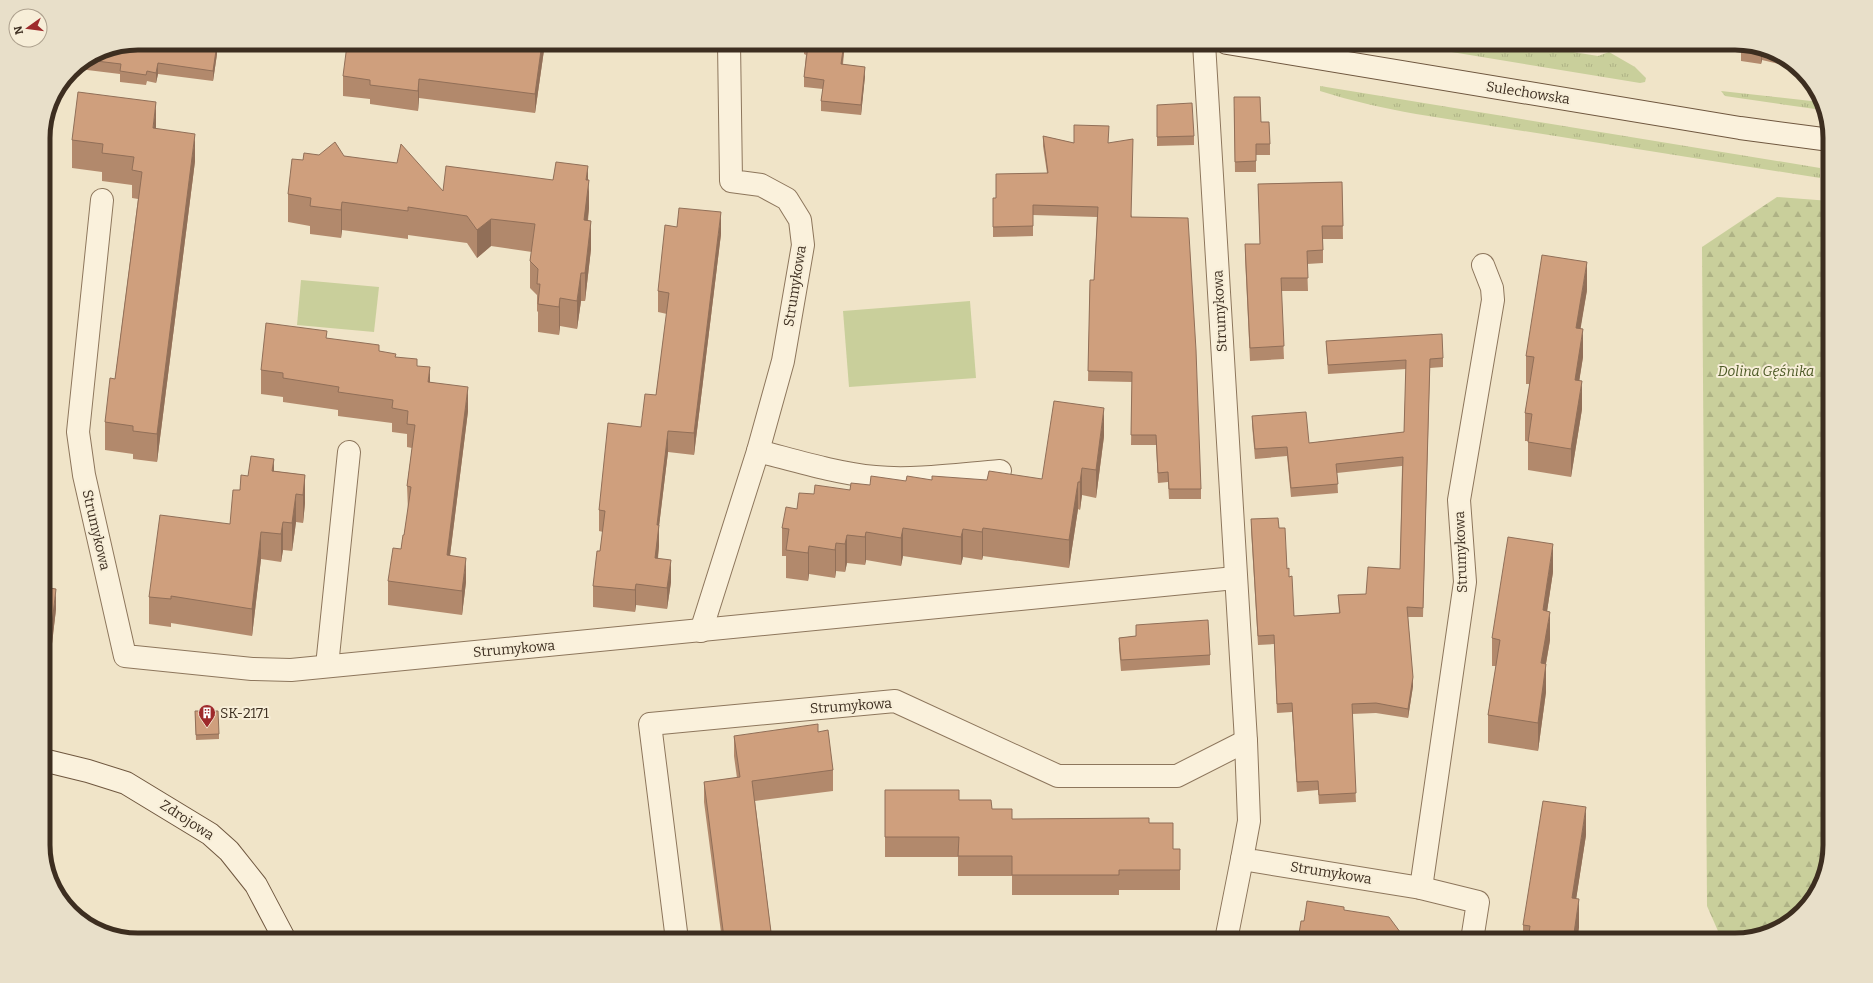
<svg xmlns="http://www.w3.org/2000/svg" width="1873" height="983" font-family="Bitter,serif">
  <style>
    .grass { fill: url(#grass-tufts) }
    .forest { fill: url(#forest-firs) }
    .green { fill: #c9cf9b }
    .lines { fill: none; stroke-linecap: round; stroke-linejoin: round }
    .street-casing { stroke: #8d765c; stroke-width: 24 }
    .secondary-casing { stroke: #6f573f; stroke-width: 24 }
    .street { stroke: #faf1dc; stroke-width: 22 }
    .secondary { stroke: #faf1dc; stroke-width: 22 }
    .wall { fill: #b2896c }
    .shaded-wall { fill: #916f58 }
    .building { fill: #cf9f7d; stroke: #916f58 }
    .labels { text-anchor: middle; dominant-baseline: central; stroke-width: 4; stroke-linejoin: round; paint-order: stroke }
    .street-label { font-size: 14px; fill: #3d2e20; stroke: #f7eed8 }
    .park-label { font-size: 14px; font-style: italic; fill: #4d5a26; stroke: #f7eed8 }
    .poi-label { font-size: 14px; fill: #3d2e20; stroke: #f7eed8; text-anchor: start }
    .rim { fill: none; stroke: #3d2e20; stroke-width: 5 }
  </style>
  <defs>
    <pattern id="grass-tufts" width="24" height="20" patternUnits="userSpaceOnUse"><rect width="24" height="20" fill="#c9cf9b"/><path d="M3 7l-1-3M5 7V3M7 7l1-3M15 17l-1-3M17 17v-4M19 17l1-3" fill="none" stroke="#aeb285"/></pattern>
    <pattern id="forest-firs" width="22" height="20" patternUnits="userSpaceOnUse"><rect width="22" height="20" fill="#c9cf9b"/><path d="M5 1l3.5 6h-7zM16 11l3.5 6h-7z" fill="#aeb285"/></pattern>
  </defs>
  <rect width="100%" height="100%" fill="#f0e4c8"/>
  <!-- grass -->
  <g class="grass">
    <polygon points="1517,43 1598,56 1609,52 1635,67 1646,78 1645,82 1640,83 1403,44"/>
    <path d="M 1320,86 L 1820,168 L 1820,178 L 1416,114 C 1383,108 1351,101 1320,91 Z"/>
    <polygon points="1721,91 1820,102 1822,110 1725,96"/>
  </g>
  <!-- forest -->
  <polygon class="forest" points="1777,197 1830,201 1830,845 1820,887 1783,927 1735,940 1722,940 1707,906 1702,247"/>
  <!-- green -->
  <g class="green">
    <polygon points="301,280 379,287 374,332 297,325"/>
    <polygon points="970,301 976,378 849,387 843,311"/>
  </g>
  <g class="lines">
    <defs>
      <g id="street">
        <polyline points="1204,43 1246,741 1249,821 1242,859 1421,888 1478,902 1472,940"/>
        <polyline points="102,200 78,432 84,475 125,656 252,669 291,670 1235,578"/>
        <path d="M 758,451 C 797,461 835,473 875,477 C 912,481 962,474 1000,471"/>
        <polyline points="701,631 758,451 783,361 803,245 800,220 787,199 761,185 731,181 729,43"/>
        <polyline points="327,666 349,452"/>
        <polyline points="1421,888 1465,582 1459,500 1493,300 1492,288 1483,265"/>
        <polyline points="677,940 650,724 895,701 1058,776 1177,776 1246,741"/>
        <polyline points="1226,940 1242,859"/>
      </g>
      <g id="secondary">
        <polyline points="1227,43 1740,128 1830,140"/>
        <polyline points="43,760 88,771 126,783 210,834 229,851 256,885 285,940"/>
      </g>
    </defs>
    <!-- street casing -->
    <use href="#street" class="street-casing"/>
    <!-- secondary casing -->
    <use href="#secondary" class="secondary-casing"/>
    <!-- street -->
    <use href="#street" class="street"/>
    <!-- secondary -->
    <use href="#secondary" class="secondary"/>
  </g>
  <!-- wall -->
  <g class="wall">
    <polygon points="545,43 535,113 419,98 418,111 370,104 370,99 343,96 343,76 365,47"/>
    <polygon points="615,43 642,43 642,45"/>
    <polygon points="804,43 845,43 843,64 865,76 861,115 821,111 821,101 823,89 804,87 804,77 806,55 804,54"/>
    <polygon points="1742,45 1777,53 1783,58 1781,58 1779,64 1762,60 1761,64 1741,61 1741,51"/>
    <polygon points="102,50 217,54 213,81 158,74 156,83 147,81 146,85 120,82 120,74 79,69 79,66"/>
    <polygon points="1157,105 1194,136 1194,145 1157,146"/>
    <polygon points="1234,108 1261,122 1270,144 1270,155 1256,155 1256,172 1235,172"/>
    <polygon points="156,129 195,161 157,462 133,459 133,454 105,450 105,422 115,379 138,199 132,198 132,185 102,181 102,172 72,168 72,140"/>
    <polygon points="1043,136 1074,143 1108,143 1132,217 1201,489 1201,499 1169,499 1168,482 1158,483 1156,445 1131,445 1132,382 1088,381 1090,280 1094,280 1097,217 1033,215 1033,236 993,237 993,198 996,198 1047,173 1043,146"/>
    <polygon points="319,155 344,156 443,191 553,180 588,180 589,208 588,221 591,249 585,301 581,301 577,329 560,326 559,335 538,332 538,312 537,311 537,295 530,288 530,261 532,252 491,246 477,258 467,243 408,235 408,239 342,230 341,238 310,234 310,226 288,222 288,194 303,160"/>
    <polygon points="1342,182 1343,239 1323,239 1323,263 1307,264 1308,291 1281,291 1284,359 1250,361 1245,257 1245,244 1260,244 1258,184"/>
    <polygon points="721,234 694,455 668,452 659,526 659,546 658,559 671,582 667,609 636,605 635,612 593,607 593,586 600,551 603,532 599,531 599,510 641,427 656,395 667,314 658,312 658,291"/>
    <polygon points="1587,290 1580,329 1583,357 1579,381 1582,409 1571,477 1528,470 1528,441 1525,441 1525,413 1530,384 1526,384 1526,356"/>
    <polygon points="327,338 379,351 396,357 417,366 430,382 468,411 450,556 466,582 462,615 388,605 388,581 401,549 404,535 408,510 407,486 412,448 407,447 407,434 392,432 392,423 338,416 338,410 283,402 283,397 261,394 261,370"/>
    <polygon points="1326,341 1443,358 1443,367 1430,368 1423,617 1408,617 1413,686 1408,718 1376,713 1352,714 1356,802 1319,804 1318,790 1297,792 1292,712 1277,713 1274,644 1258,645 1251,529 1251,519 1279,528 1289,577 1294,616 1339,613 1338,595 1366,594 1400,569 1402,466 1337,473 1338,493 1291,497 1287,456 1255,459 1252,425 1252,416 1309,443 1404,432 1406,369 1328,374"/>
    <polygon points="1104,436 1096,498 1082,495 1080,510 1078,509 1069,568 983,556 982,560 963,557 961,565 903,556 901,566 866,560 865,565 847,563 845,572 836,571 835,578 809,574 808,581 786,578 786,556 782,556 782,528 797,509 814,494 850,490 870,485 906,481 932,480 987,480 1042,479"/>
    <polygon points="274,471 305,475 305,503 303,523 296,522 292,551 283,550 281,562 261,559 252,636 171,623 171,627 149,624 149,597 230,524 240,490 248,476"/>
    <polygon points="1553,572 1547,611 1550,640 1546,664 1546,692 1538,751 1488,743 1488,715 1496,666 1492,666 1492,638"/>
    <polygon points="43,587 56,609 48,678 43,678"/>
    <polygon points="1136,625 1210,655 1210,665 1121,671 1119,648 1119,638 1136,636"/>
    <polygon points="195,711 219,734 219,739 196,740"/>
    <polygon points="818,732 833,770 833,791 755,801 771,932 771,940 722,940 704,802 704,782 737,778 734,756 734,736"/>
    <polygon points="885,790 959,800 992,809 1012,819 1149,823 1173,849 1180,849 1180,890 1119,890 1119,895 1012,895 1012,876 958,876 958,857 885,857"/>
    <polygon points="1586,835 1576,899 1579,927 1577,940 1523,940 1523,925"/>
  </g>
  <!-- shaded-wall -->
  <g class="shaded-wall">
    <polygon points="542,43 545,43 535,113 535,94"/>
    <polygon points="844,43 845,43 841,74 841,64"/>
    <polygon points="217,44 217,54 213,81 213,71"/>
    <polygon points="1762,50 1762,60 1761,64 1761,55"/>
    <polygon points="1779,55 1781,56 1779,64"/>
    <polygon points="158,63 158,74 156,83 156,73"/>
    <polygon points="865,67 865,76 861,115 861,105"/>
    <polygon points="419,79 419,98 418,111 418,91"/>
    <polygon points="156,102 156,130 153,128"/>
    <polygon points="195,134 195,161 157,462 157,434"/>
    <polygon points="588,166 588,192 589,180 589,208 584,248 584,220 586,180"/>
    <polygon points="342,202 342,230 341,238 341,210"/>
    <polygon points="721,212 721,234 694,455 694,433"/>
    <polygon points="491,219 491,246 477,258 477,230"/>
    <polygon points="591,221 591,249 585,301 585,273"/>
    <polygon points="1587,262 1587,290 1576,356 1576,328"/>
    <polygon points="581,273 581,301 577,329 577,301"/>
    <polygon points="560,298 560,326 559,335 559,307"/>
    <polygon points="1583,329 1583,357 1575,408 1575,380"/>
    <polygon points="430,367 430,391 428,382"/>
    <polygon points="1582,381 1582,409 1571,477 1571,449"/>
    <polygon points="468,387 468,411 447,579 447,555"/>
    <polygon points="1104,408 1104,436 1096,498 1096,470"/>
    <polygon points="668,431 668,452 659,526 659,546 655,580 655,558 657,525"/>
    <polygon points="274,459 274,487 272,471"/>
    <polygon points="1082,468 1082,495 1080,510 1080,482"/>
    <polygon points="305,475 305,503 303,523 303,495"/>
    <polygon points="1078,482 1078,509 1069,568 1069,540"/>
    <polygon points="296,494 296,522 292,551 292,523"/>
    <polygon points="283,522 283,550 281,562 281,534"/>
    <polygon points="903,528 903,556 901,566 901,538"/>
    <polygon points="983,528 983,556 982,560 982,532"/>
    <polygon points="963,529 963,557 961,565 961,537"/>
    <polygon points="261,532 261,559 252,636 252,609"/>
    <polygon points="866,532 866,560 865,565 865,537"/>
    <polygon points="847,535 847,563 845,572 845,544"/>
    <polygon points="836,543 836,571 835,578 835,550"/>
    <polygon points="1553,544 1553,572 1543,638 1543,610"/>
    <polygon points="809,546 809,574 808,581 808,553"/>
    <polygon points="466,558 466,582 462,615 462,591"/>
    <polygon points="671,560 671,582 667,609 667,588"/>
    <polygon points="636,584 636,605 635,612 635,590"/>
    <polygon points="56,589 56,609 48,678 48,658"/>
    <polygon points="1550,612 1550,640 1541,691 1541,663"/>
    <polygon points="1546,664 1546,692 1538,751 1538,723"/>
    <polygon points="1413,677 1413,686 1408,718 1408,709"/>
    <polygon points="1586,807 1586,835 1572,926 1572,898"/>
    <polygon points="1579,899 1579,927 1577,940 1573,940"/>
  </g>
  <!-- building -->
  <g class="building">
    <polygon points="138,43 210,43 217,44 213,71 158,63 156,73 147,71 146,75 120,71 121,64 88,60 102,50"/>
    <polygon points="366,43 542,43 535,94 419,79 418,91 370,85 370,80 343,76 347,45 365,47"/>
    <polygon points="804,43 844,43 841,64 865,67 861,105 821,101 824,80 804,77 808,45 804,44"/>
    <polygon points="1742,45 1777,53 1778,54 1762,50 1761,55 1741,51"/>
    <polygon points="78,92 156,102 153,128 195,134 157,434 133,431 133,426 105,422 110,378 115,379 142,172 132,170 134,157 102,153 103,144 72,140"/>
    <polygon points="1234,97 1260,97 1261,122 1269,122 1270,144 1256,144 1256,161 1235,162"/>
    <polygon points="1192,103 1194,136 1157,137 1157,105"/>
    <polygon points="1074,125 1109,126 1108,143 1133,139 1131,217 1188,218 1196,350 1201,489 1169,489 1168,472 1158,473 1156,435 1131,435 1132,372 1088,371 1090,280 1094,280 1098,207 1033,205 1033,226 993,227 993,198 996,198 996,174 1048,173 1043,136 1074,143"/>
    <polygon points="335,142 344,156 397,163 401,144 443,191 446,166 553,180 556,162 588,166 586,180 589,180 584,220 591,221 585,273 581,273 577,301 560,298 559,307 538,304 540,284 537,284 538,269 530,261 535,224 491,219 477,230 467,216 408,207 408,211 342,202 341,210 310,206 311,198 288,194 292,159 303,160 304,153 319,155"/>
    <polygon points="1342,182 1343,226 1322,226 1323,250 1307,251 1308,278 1281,278 1284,346 1250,348 1245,244 1260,244 1258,184"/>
    <polygon points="679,208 721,212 694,433 668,431 657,525 659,525 655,558 671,560 667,588 636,584 635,590 593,586 597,551 600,551 605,511 599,510 608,423 641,427 645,394 656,395 669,293 658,291 665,225 677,227"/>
    <polygon points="1542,255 1587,262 1576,328 1583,329 1575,380 1582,381 1571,449 1528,442 1532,414 1525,413 1534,357 1526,356"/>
    <polygon points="266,323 327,331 326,338 379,345 379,351 396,354 395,357 417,359 417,366 430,367 428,382 468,387 447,555 466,558 462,591 388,581 393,548 401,549 403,535 404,535 411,487 407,486 415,425 407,424 408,411 392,408 393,400 338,392 339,387 283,378 283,373 261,370"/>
    <polygon points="1442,334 1443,358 1430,359 1423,608 1407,607 1413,677 1408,709 1376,703 1352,704 1356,793 1319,795 1318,781 1297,782 1292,703 1277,704 1274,635 1258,636 1251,519 1278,518 1279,528 1285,528 1287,569 1289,568 1289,577 1292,576 1294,616 1340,613 1338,595 1366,594 1368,567 1400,569 1403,457 1336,464 1338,484 1291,488 1287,447 1255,449 1252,416 1306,412 1309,443 1404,432 1406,360 1328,365 1326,341"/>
    <polygon points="1054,401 1104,408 1096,470 1082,468 1080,482 1078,482 1069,540 983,528 982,532 963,529 961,537 903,528 901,538 866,532 865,537 847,535 845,544 836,543 835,550 809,546 808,553 786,550 789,529 782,528 786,507 797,509 799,493 814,494 815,485 850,490 851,483 870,485 871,476 906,481 907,476 932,480 932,476 987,480 989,471 1042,479"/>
    <polygon points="251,456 274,459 272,471 305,475 303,495 296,494 292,523 283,522 281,534 261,532 252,609 171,596 171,599 149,597 160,515 230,524 233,490 240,490 241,475 248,476"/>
    <polygon points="1508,537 1553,544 1543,610 1550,612 1541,663 1546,664 1538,723 1488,715 1500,640 1492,638"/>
    <polygon points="43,587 56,589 48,658 43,657"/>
    <polygon points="1208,620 1210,655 1121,660 1119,638 1136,636 1136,625"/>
    <polygon points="195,711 218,711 219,734 196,735"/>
    <polygon points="818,724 818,732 828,730 833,770 752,781 771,932 724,938 704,782 740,777 734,736"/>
    <polygon points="885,790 959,790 959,800 991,800 992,809 1012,809 1012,819 1149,818 1149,823 1173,823 1173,849 1180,849 1180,870 1119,870 1119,875 1012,875 1012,856 958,856 959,837 885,837"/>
    <polygon points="1543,801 1586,807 1572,898 1579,899 1573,940 1528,940 1530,926 1523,925"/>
    <polygon points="1307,901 1344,907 1344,910 1389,917 1406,940 1298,940 1301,921 1304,921"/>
  </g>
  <!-- icons -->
  <defs>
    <symbol id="building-pin" viewBox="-11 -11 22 30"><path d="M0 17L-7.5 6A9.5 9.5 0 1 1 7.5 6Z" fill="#9e2a2b" stroke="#f7eed8"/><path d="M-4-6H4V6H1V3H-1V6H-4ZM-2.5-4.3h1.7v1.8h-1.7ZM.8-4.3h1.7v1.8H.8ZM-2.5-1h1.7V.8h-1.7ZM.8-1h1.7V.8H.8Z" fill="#fff"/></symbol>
  </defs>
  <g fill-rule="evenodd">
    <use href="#building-pin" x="197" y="703" width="20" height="27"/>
  </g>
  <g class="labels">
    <!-- street labels -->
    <g class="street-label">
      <text transform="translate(1528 93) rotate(9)">Sulechowska</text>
      <text transform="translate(795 286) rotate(-81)">Strumykowa</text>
      <text transform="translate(1220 311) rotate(-93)">Strumykowa</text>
      <text transform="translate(96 530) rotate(77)">Strumykowa</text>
      <text transform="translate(1461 552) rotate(-92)">Strumykowa</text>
      <text transform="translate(514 649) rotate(-5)">Strumykowa</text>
      <text transform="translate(851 706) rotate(-4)">Strumykowa</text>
      <text transform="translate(187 820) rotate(33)">Zdrojowa</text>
      <text transform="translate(1331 873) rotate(9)">Strumykowa</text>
    </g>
    <!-- park labels -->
    <g class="park-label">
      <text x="1766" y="371">Dolina Gęśnika</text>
    </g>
    <!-- poi labels -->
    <g class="poi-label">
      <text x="220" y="713">SK-2171</text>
    </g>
  </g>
  <!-- crop -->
  <path d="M0 0H1873V983H0ZM138 50H1735A88 88 0 0 1 1823 138V845A88 88 0 0 1 1735 933H138A88 88 0 0 1 50 845V138A88 88 0 0 1 138 50Z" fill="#e8dfc9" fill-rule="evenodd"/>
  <path class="rim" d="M138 50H1735A88 88 0 0 1 1823 138V845A88 88 0 0 1 1735 933H138A88 88 0 0 1 50 845V138A88 88 0 0 1 138 50Z"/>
  <!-- north arrow -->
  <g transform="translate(28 28) rotate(256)"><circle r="19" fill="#f7eed8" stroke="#ada18e"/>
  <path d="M0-3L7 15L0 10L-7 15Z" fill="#9e2a2b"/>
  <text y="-6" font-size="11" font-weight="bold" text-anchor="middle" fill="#3d2e20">N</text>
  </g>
</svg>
